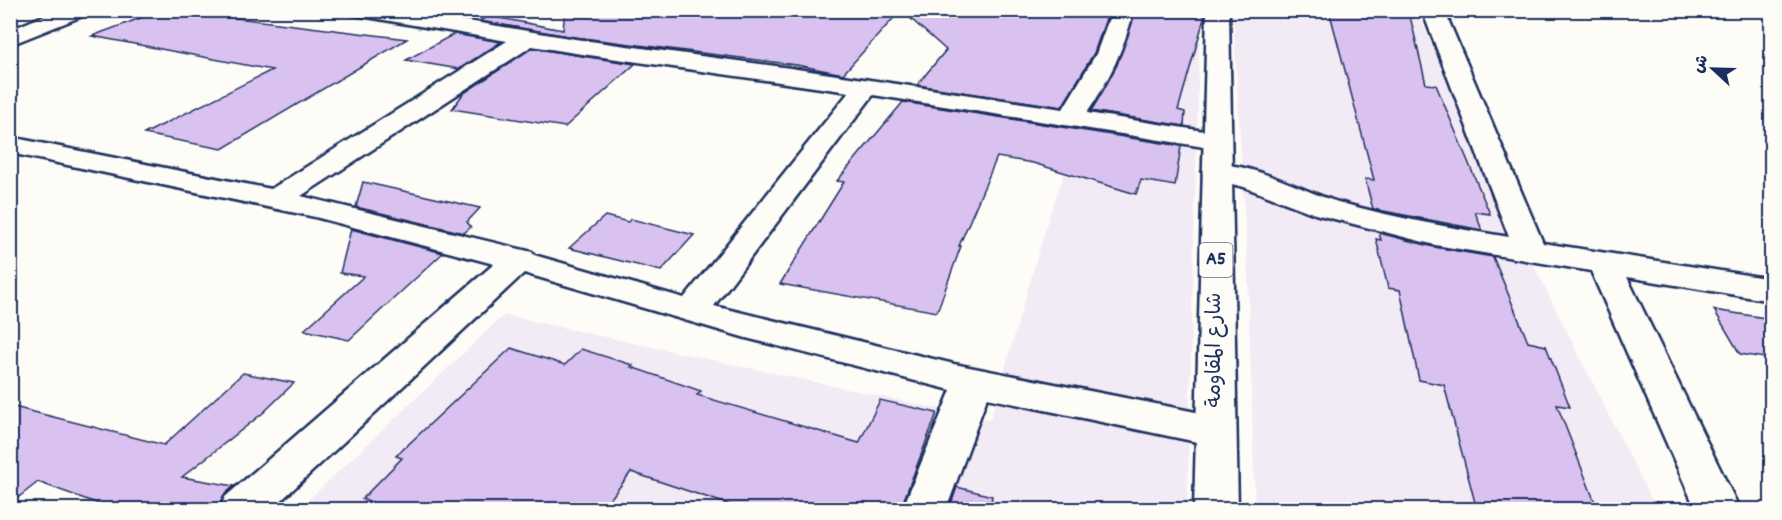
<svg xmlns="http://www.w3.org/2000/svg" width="1782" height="520" font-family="Dekko,'Playpen Sans Arabic',sans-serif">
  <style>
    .built { fill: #f2eaf5 }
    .building { fill: #d9c1f0; stroke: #1b2f5e; stroke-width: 1.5 }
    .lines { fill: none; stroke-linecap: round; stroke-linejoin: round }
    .minor-casing { stroke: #1b2f5e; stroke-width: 5 }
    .trunk-casing { stroke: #1b2f5e; stroke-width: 5 }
    .minor { fill: #fdfcf7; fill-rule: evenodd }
    .trunk { fill: #fdfcf7; fill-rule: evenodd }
    .labels { text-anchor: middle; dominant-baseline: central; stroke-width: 4.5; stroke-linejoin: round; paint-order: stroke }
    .shield { fill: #fdfcf7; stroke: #5f6c8c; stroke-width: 1.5 }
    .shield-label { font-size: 20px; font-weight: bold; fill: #1b2f5e }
    .street-label { font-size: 21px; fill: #1b2f5e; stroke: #fdfcf7 }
  </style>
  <rect width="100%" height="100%" fill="#fdfcf7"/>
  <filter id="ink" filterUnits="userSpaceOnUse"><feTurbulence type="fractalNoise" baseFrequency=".0167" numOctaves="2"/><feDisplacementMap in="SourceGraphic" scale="12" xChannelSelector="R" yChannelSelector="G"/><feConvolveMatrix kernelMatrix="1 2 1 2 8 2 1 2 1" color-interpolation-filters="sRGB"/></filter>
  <g filter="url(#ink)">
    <!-- built -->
    <g class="built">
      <polygon points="1115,11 1200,11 1187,509 298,510 504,315 990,420 1047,223 1086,112"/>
      <polygon points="1233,11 1418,11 1466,130 1656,509 1255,509 1248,276"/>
    </g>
    <!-- building -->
    <g class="building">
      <polygon points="162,10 171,10 407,39 222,149 144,134 272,70 92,36"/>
      <polygon points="565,10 901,10 843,74 797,65 575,37 479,21 489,16 563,30"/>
      <polygon points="901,10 1109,10 1094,53 1062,107 917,85 946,50"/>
      <polygon points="1136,10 1205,10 1204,19 1178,110 1185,112 1184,126 1091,111 1117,65"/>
      <polygon points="1329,10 1406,10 1410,16 1426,84 1436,85 1490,214 1475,212 1482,230 1373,209 1365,179 1374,180"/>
      <polygon points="454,34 501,42 459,69 406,60"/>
      <polygon points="532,48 575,55 635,64 565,127 452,109 463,94"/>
      <polygon points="903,102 1181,146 1175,186 1141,180 1136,194 1033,163 997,157 959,246 961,246 937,312 780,284 844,182 837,181"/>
      <polygon points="363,182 480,208 467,222 471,227 464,233 356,207"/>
      <polygon points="605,216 628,222 631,219 694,235 661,271 569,248"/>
      <polygon points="351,229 443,253 349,340 304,330 364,276 340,273"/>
      <polygon points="1379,233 1434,247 1493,257 1528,342 1546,346 1570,407 1557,405 1598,510 1477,510 1444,385 1419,380 1400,290 1388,288 1376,239 1381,240"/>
      <polygon points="1714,310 1772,319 1772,359 1740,354"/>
      <polygon points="511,348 565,365 581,349 633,365 631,367 701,391 697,395 859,443 880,400 937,413 900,510 745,510 631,472 602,510 397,510 362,499 402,458 396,456"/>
      <polygon points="243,373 294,383 263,413 182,477 234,486 223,496 217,510 99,510 96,506 99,504 38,482 10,504 10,406 164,445"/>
      <polygon points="957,487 992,496 990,510 949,510"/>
    </g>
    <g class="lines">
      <defs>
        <g id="minor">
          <polygon points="57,10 87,10 85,15 10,45 10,30"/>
          <path d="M 351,10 L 403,10 L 575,39 L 790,68 L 1063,109 L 1096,54 L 1112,10 L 1134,10 C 1124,48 1109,81 1087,113 L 1217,133 L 1227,135 L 1231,141 L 1227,147 L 1217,149 L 873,95 L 714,306 L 954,364 L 1216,416 L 1230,420 L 1236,431 L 1230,442 L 1216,446 L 987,398 L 946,510 L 902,510 L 951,390 L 746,338 L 524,273 L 271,510 L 219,510 L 225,497 L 494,264 L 315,217 L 10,153 L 10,137 L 271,189 L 507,41 L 361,16 L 353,15 ZM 532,46 L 575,53 L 849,92 L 684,298 L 534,255 L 532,252 L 301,196 Z"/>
          <path d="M 1422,10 L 1444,10 L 1543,243 L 1772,279 L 1772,301 L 1627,277 L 1740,510 L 1696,510 L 1591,271 L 1435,245 L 1315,214 L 1244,187 L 1207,178 L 1202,172 L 1207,166 C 1241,157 1304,192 1338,202 C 1395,218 1452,228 1509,237 Z"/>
        </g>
        <polygon id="trunk" points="1207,10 1229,10 1238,510 1194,510"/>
      </defs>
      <!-- minor casing -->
      <use href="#minor" class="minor-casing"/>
      <!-- trunk casing -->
      <use href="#trunk" class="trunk-casing"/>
      <!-- minor -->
      <use href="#minor" class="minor"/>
      <!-- trunk -->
      <use href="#trunk" class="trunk"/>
    </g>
  </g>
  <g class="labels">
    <!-- shield labels -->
    <rect class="shield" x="1199.5" y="243" width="33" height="34" rx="4.5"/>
    <g class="shield-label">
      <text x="1216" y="260">A5</text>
    </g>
    <!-- street labels -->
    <g class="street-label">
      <text transform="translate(1216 350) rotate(-90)">شارع المقاومة</text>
    </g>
  </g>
  <!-- margin -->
  <rect width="1782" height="520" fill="none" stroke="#fdfcf7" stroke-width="36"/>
  <rect x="18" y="18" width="1746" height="484" fill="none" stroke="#1b2f5e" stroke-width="2" filter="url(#ink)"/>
  <!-- north arrow -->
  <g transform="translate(1713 69) rotate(292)" stroke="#fdfcf7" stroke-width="4.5" paint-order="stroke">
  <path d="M0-4.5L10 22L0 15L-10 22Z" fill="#1b2f5e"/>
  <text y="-9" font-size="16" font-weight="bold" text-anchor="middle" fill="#1b2f5e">ش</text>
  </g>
</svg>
